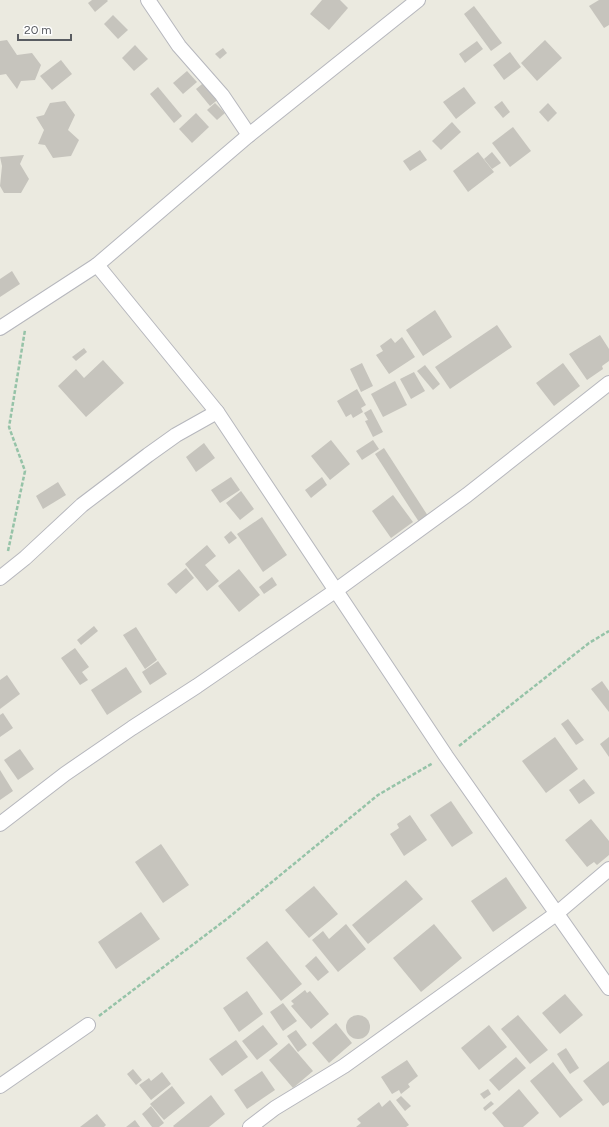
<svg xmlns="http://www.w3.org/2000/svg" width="609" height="1127" font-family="Figtree,sans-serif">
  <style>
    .building { fill: #c6c4bd }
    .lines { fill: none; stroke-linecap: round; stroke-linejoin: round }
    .minor-casing { stroke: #b6b7bd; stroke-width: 16 }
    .path { stroke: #96c3a8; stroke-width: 2.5; stroke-dasharray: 4 2; stroke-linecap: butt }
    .minor { stroke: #fff; stroke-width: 14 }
  </style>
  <rect width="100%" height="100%" fill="#ebeae0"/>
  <!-- building -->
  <g class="building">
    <polygon points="92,0 107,0 108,1 95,12 88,3"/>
    <polygon points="322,0 340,0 348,8 329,30 310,14"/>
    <polygon points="599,0 609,0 609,25 604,28 589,6"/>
    <polygon points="474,6 502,43 491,51 464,14"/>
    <polygon points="113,15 128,30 118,39 104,24"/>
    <polygon points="7,40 17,55 32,53 41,65 35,80 21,81 17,89 6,74 0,75 0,41"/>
    <polygon points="545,40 562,58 537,81 521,63"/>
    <polygon points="477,41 483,49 465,63 459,54"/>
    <polygon points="135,45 148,59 134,71 122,58"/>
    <polygon points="223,48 227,53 220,59 215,54"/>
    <polygon points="510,52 521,67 504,80 493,65"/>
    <polygon points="61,60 72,74 52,90 40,76"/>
    <polygon points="187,71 197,82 183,94 173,83"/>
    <polygon points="207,80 220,98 210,106 196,89"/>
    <polygon points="158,87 182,116 174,123 150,94"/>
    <polygon points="464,87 476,103 456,119 443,102"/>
    <polygon points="65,101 75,115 68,130 79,140 71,156 53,158 45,145 38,144 44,130 36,117 44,115 50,103"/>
    <polygon points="502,101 510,112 503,118 494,107"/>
    <polygon points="215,103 225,113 217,120 207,110"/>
    <polygon points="548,103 557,113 548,122 539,112"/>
    <polygon points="196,113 209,127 192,143 179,129"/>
    <polygon points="452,122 461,132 441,150 432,141"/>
    <polygon points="513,127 531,151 510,167 492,143"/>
    <polygon points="420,150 427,160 410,171 403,161"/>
    <polygon points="478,152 494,172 468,192 453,171"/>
    <polygon points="492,152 501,163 492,169 484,159"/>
    <polygon points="24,155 20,164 29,179 21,193 4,193 0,186 2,166 0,157"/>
    <polygon points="12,271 20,284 0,297 0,279"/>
    <polygon points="435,310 452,337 423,356 406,330"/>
    <polygon points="497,325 512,347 450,389 435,367"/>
    <polygon points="600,335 609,349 609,361 602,366 603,369 587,380 569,354"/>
    <polygon points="402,337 415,357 389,374 376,355 383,351 380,346 391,338 395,343"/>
    <polygon points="84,348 87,352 76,361 72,357"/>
    <polygon points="103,360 124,383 86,417 58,386 76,369 84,378"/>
    <polygon points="362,363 373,386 361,392 350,369"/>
    <polygon points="563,363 580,386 554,406 536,383"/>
    <polygon points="425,365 440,384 433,390 417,371"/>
    <polygon points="414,372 425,391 411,399 400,379"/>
    <polygon points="395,381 407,405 383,417 371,394"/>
    <polygon points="357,389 366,405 361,408 363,412 353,418 351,414 346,417 337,401"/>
    <polygon points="371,409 383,432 373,437 365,421 368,420 364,413"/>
    <polygon points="331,440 350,464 330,480 311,456"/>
    <polygon points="373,440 379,449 362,460 356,451"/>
    <polygon points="204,443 215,458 196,472 186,457"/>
    <polygon points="384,448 428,516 419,522 375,454"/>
    <polygon points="231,477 240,490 220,503 211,490"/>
    <polygon points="322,477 327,485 311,498 305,490"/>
    <polygon points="58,482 66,495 43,509 36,496"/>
    <polygon points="241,491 254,509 240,520 226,503"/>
    <polygon points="393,495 413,522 391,538 372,511"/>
    <polygon points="262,517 287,555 263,572 237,534"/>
    <polygon points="231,531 237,538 229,544 224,537"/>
    <polygon points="207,545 216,556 205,565 219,581 207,591 185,564"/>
    <polygon points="186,568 194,578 176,594 167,584"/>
    <polygon points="239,569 260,595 239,612 218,586"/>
    <polygon points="272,577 277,585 264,594 259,587"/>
    <polygon points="94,626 98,631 81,645 77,640"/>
    <polygon points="136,627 157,660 145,669 123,635"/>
    <polygon points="75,648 89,667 82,672 88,680 80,685 61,658"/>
    <polygon points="158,661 167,674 150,685 142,672"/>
    <polygon points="126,667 142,692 107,715 91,690"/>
    <polygon points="7,675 20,694 0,709 0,680"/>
    <polygon points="602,681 609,691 609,712 591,689"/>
    <polygon points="3,713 13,728 0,737 0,715"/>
    <polygon points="568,719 584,740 576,745 561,724"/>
    <polygon points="555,737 578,769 546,793 522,761"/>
    <polygon points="609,737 609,757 600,744"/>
    <polygon points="20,749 34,769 18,780 4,760"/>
    <polygon points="0,770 13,791 0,800"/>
    <polygon points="584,779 595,793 579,804 569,790"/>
    <polygon points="451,801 473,833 452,847 430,815"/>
    <polygon points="410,815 427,840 404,856 390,834 399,828 397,824"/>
    <polygon points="591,819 609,841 609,855 597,865 594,862 587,867 565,840"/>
    <polygon points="161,844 189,885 163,903 135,862"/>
    <polygon points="506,877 527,908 493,932 471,901"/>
    <polygon points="406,880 423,899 368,944 352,925"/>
    <polygon points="314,886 338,914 309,938 285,910"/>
    <polygon points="141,912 160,939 116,969 98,942"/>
    <polygon points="346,924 366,949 338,972 312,940 323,931 329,939"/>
    <polygon points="434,924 462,958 421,992 393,958"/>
    <polygon points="267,941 302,984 281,1001 246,958"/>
    <polygon points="316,956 329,972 318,981 305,966"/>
    <polygon points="305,990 307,993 310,991 329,1014 311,1029 291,1006 294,1004 291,1001"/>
    <polygon points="247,991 263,1014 239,1032 223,1008"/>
    <polygon points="565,994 583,1015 560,1034 542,1013"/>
    <polygon points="283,1003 297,1021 283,1031 270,1012"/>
    <circle cx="358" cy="1027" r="12"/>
    <polygon points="518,1015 548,1050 530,1064 501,1029"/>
    <polygon points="336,1023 352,1043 329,1063 312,1043"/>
    <polygon points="263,1025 278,1044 257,1060 242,1041"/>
    <polygon points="489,1025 507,1047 479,1070 461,1048"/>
    <polygon points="296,1030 307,1045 298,1052 287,1036"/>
    <polygon points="236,1040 248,1057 222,1076 209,1059"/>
    <polygon points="289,1043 313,1071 293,1088 269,1060"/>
    <polygon points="566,1048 579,1068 570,1074 557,1054"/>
    <polygon points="516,1057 526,1068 499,1091 489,1080"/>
    <polygon points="407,1060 418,1076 408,1084 410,1087 401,1094 399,1090 392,1094 381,1077"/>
    <polygon points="609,1061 609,1102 603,1106 583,1081"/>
    <polygon points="553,1062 583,1100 560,1118 530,1081"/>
    <polygon points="133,1069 142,1080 136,1085 127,1074"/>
    <polygon points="262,1071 275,1090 247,1109 234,1090"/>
    <polygon points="162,1072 171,1084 151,1100 139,1085 149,1078 151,1081"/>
    <polygon points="172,1086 185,1103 164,1120 150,1104"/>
    <polygon points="488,1089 491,1094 484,1099 480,1094"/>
    <polygon points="519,1089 539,1113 523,1127 504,1127 492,1113"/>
    <polygon points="211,1095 225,1114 209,1127 174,1127 173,1126"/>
    <polygon points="401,1096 411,1106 405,1111 396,1100"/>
    <polygon points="390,1100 409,1125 406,1127 356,1127 361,1123 357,1119 379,1102 382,1107"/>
    <polygon points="491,1101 494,1104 485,1111 483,1108"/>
    <polygon points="151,1106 164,1123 159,1127 152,1127 142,1114"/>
    <polygon points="97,1114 106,1125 104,1127 80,1127"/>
    <polygon points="135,1120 140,1127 126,1127"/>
  </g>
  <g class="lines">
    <defs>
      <g id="minor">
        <polyline points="148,0 179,46 222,95 249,135"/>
        <polyline points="97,265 217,412 446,756 609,988"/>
        <polyline points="0,328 97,265 249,135 418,0"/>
        <polyline points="0,578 25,558 82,505 148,455 176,435 217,412"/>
        <polyline points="0,824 65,774 132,728 197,686 335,591 467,495 609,383"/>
        <polyline points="0,1086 88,1025"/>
        <polyline points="250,1127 275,1108 344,1066 556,914 609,869"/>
      </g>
    </defs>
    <!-- minor casing -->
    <use href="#minor" class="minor-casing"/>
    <!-- path -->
    <g class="path">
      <polyline points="8,551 25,471 9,427 25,330"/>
      <polyline points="459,746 589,643 609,631"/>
      <polyline points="99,1016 228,918 378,795 433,763"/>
    </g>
    <!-- minor -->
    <use href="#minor" class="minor"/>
  </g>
  <!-- scale -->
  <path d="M18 34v6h53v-6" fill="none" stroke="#595c61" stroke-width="2"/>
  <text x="24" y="34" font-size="12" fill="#595c61" stroke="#ffffff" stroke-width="3" paint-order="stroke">20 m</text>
</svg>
